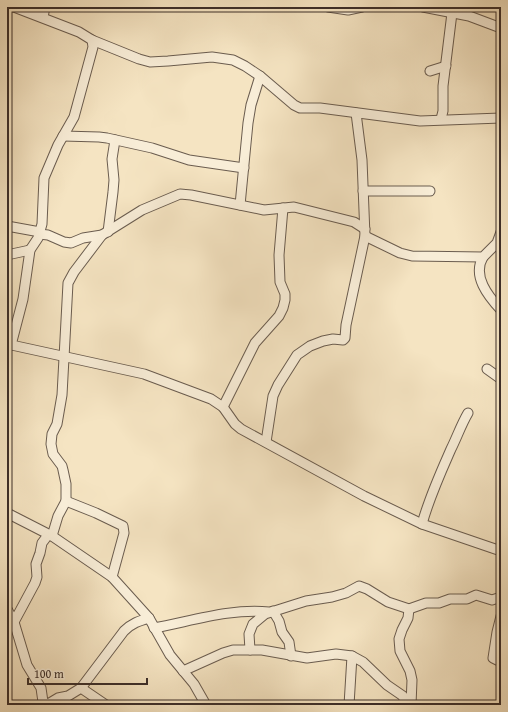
<svg xmlns="http://www.w3.org/2000/svg" width="508" height="712" font-family="'Gentium Book Plus',serif">
  <style>
    .lines { fill: none; stroke-linecap: round; stroke-linejoin: round }
    .minor-casing { stroke: #6a5c4f; stroke-width: 11 }
    .minor { stroke: #f8edd7; stroke-width: 9 }
  </style>
  <rect width="100%" height="100%" fill="#f5e4c2"/>
  <filter id="stains"><feTurbulence type="fractalNoise" baseFrequency=".005" numOctaves="4"/><feColorMatrix values="0 0 0 0 .2 0 0 0 0 .09 0 0 0 0 .02 0 0 0 .5 -.17"/></filter>
  <radialGradient id="worn" r=".72"><stop offset=".6" stop-color="#630" stop-opacity="0"/><stop offset="1" stop-color="#630" stop-opacity=".3"/></radialGradient>
  <g class="lines">
    <defs>
      <g id="minor">
        <polyline points="14,7 79,32 92,40 139,59 150,62 168,61 212,57 233,60 245,66 260,76 294,105 300,108 320,108 420,121 501,118"/>
        <polyline points="328,7 348,10 362,7"/>
        <polyline points="423,7 469,16 501,28"/>
        <polyline points="43,17 45,7"/>
        <polyline points="430,71 446,66"/>
        <polyline points="441,119 443,111 443,86 452,13"/>
        <polyline points="63,136 99,137 107,138 152,148 189,160 244,168"/>
        <polyline points="363,191 430,191"/>
        <polyline points="240,205 248,123 251,105 260,76"/>
        <polyline points="7,226 40,232"/>
        <polyline points="108,232 113,192 114,180 112,159 115,140"/>
        <polyline points="39,234 48,235 64,242 71,243 83,238 102,235"/>
        <polyline points="365,236 400,253 412,256 483,257 497,243 501,232"/>
        <polyline points="7,255 30,250"/>
        <path d="M 483,257 C 472,276 488,296 501,310"/>
        <polyline points="7,344 144,374 211,399 223,407 235,424 241,429 364,496 422,524 501,551"/>
        <polyline points="11,345 23,299 30,250 38,238 42,224 44,178 58,145 74,117 93,47 92,40"/>
        <polyline points="487,369 501,379"/>
        <polyline points="223,407 255,343 279,316 283,308 285,300 285,294 280,282 279,255 283,208"/>
        <polyline points="266,442 273,396 278,385 297,355 310,346 323,341 333,339 343,340 345,338 346,325 365,236 362,160 356,113"/>
        <polyline points="66,501 96,513 123,526 124,533 112,577"/>
        <polyline points="7,513 52,536 112,577 149,618 170,655 194,684 206,705"/>
        <path d="M 422,524 C 429,498 440,474 451,449 C 457,437 461,425 468,413"/>
        <polyline points="52,536 58,516 66,501 66,484 63,470 62,466 53,454 51,444 52,434 57,424 62,395 68,283 74,272 102,235 142,210 180,194 191,195 264,210 294,207 354,222 365,229"/>
        <polyline points="7,609 14,622 27,665 41,688 43,702"/>
        <polyline points="409,609 408,618 402,630 399,639 400,651 410,671 412,680 411,705"/>
        <polyline points="273,611 279,621 282,632 289,642 291,656"/>
        <polyline points="501,616 497,632 493,658 501,662"/>
        <path d="M 154,628 C 192,621 231,608 269,612"/>
        <polyline points="7,629 14,622 35,583 37,577 36,564 40,553 42,543 48,535"/>
        <polyline points="250,650 249,634 253,624 265,614 306,601 332,597 346,593 359,586 367,589 388,602 409,609 426,603 439,603 450,599 467,599 476,595 492,600 501,597"/>
        <polyline points="183,671 223,653 233,650 262,650 307,658 336,654 352,656 363,662 387,685 403,696 406,705"/>
        <path d="M 81,688 L 124,631 C 132,623 139,621 149,618"/>
        <polyline points="42,705 43,702 48,704 58,698 68,696 81,688 106,705"/>
        <polyline points="349,705 352,656"/>
      </g>
    </defs>
    <!-- minor casing -->
    <use href="#minor" class="minor-casing"/>
    <!-- minor -->
    <use href="#minor" class="minor"/>
  </g>
  <!-- margin -->
  <rect width="508" height="712" fill="none" stroke="#f5e4c2" stroke-width="24"/>
  <rect x="8" y="8" width="492" height="696" fill="none" stroke="#3c2e29" stroke-width="2"/>
  <rect x="12" y="12" width="484" height="688" fill="none" stroke="#3c2e29"/>
  <!-- scale -->
  <path d="M28 678v6h119v-6" fill="none" stroke="#3c2e29" stroke-width="2"/>
  <text x="34" y="678" font-size="12" fill="#3c2e29" stroke="#f8edd7" stroke-width="3" paint-order="stroke">100 m</text>
  <rect width="100%" height="100%" filter="url(#stains)"/>
  <rect width="100%" height="100%" fill="url(#worn)"/>
</svg>
